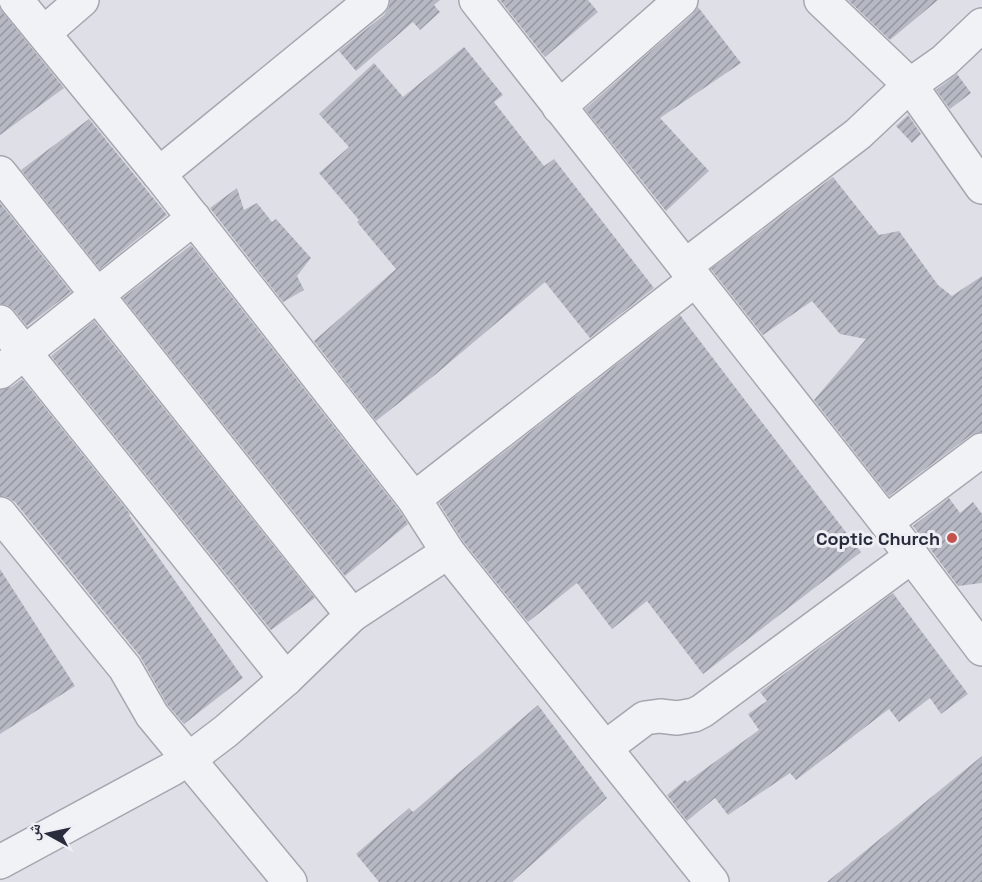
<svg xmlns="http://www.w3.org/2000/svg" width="982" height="882" font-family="'Space Grotesk','Noto Naskh Arabic',sans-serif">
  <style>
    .building { fill: url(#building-hatch) }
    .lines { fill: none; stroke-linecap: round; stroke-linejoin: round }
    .minor-casing { stroke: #a5a6b0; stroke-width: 36 }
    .minor { stroke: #f1f2f5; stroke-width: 33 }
    .poi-dot { fill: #c3514d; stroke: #eeeff5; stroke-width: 2 }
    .labels { text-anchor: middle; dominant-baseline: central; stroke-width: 6; stroke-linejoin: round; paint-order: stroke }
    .poi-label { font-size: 18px; font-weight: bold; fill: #292c3c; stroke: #eeeff5; text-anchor: end }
  </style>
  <defs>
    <pattern id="building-hatch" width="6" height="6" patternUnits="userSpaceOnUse" patternTransform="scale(1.5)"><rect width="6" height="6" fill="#b6b9c3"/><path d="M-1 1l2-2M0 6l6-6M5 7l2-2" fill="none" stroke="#9497a0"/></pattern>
  </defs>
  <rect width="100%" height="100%" fill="#dfe0e7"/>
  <!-- building -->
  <g class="building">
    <polygon points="390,0 440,0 434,5 440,12 420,30 413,22 356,71 339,51 384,15 389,7"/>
    <polygon points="500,0 588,0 598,12 545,57"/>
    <polygon points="848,0 938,0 890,40"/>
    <polygon points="698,7 741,63 660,118 709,171 666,211 585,109 693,14"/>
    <polygon points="0,9 64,88 0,135"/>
    <polygon points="464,47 503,95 494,102 544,166 554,159 654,288 590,338 545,282 436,374 376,421 314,341 396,269 357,222 359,220 319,173 349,147 319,114 374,63 403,97"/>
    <polygon points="957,74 971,93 950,109 936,90"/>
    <polygon points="908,115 921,134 912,143 896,126"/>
    <polygon points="89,119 167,215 100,269 21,170"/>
    <polygon points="833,177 879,235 899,231 938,285 952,296 982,276 982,432 971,435 889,496 814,400 866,339 840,334 812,301 763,335 711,269"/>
    <polygon points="237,188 244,210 257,203 272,222 276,219 311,258 297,276 304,290 283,302 210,208"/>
    <polygon points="0,203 71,292 27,326 14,310 7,305 0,304"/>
    <polygon points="191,245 399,510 408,524 345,576 123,298"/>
    <polygon points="680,315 861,552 703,674 647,601 612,629 577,583 528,622 463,541 439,503"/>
    <polygon points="94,321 315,598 271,630 51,356"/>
    <polygon points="22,379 130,514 129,515 243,678 184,724 167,704 140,656 15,502 7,497 0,496 0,390 11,387"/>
    <polygon points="949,498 960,513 973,502 982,514 982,583 958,586 913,526"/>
    <polygon points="0,569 75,686 0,734"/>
    <polygon points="893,593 968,694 941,714 930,698 899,722 889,709 796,780 790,773 728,815 715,798 687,821 667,795 685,780 687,782 759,730 748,714 767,701 760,692"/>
    <polygon points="538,705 607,798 512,882 379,882 356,854 409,808 413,812"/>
    <polygon points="982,756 982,882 827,882"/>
  </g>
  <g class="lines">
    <defs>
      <g id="minor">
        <polyline points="16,0 159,174 414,499 448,552 712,882"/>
        <polyline points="476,0 886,522 982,649"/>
        <polyline points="821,0 910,85 982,187"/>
        <polyline points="44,33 82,0"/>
        <polyline points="559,107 681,0"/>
        <polyline points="0,173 352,615"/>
        <polyline points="159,174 372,0"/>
        <polyline points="685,266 858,134 910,85 944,61 982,25"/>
        <polyline points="0,322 286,679"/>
        <polyline points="0,372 194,218"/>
        <polyline points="414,499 695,280"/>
        <polyline points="0,514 125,668 152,715 290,882"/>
        <polyline points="886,522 982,450"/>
        <polyline points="605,748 645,718 660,716 677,718 694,715 702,711 912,556"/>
        <polyline points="0,862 172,769 201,750 226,731 286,679 352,615 448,552"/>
      </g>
    </defs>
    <!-- minor casing -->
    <use href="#minor" class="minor-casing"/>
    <!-- minor -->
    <use href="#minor" class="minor"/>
  </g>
  <!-- markers -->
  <circle class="poi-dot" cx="952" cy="538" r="6"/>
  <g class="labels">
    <!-- poi labels -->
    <g class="poi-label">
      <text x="940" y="538">Coptic Church</text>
    </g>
  </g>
  <!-- north arrow -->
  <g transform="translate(48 834) rotate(278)" stroke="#eeeff5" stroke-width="4.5" paint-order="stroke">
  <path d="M0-4.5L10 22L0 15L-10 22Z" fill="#292c3c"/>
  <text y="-9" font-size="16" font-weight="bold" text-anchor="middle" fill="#292c3c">ش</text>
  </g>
</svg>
